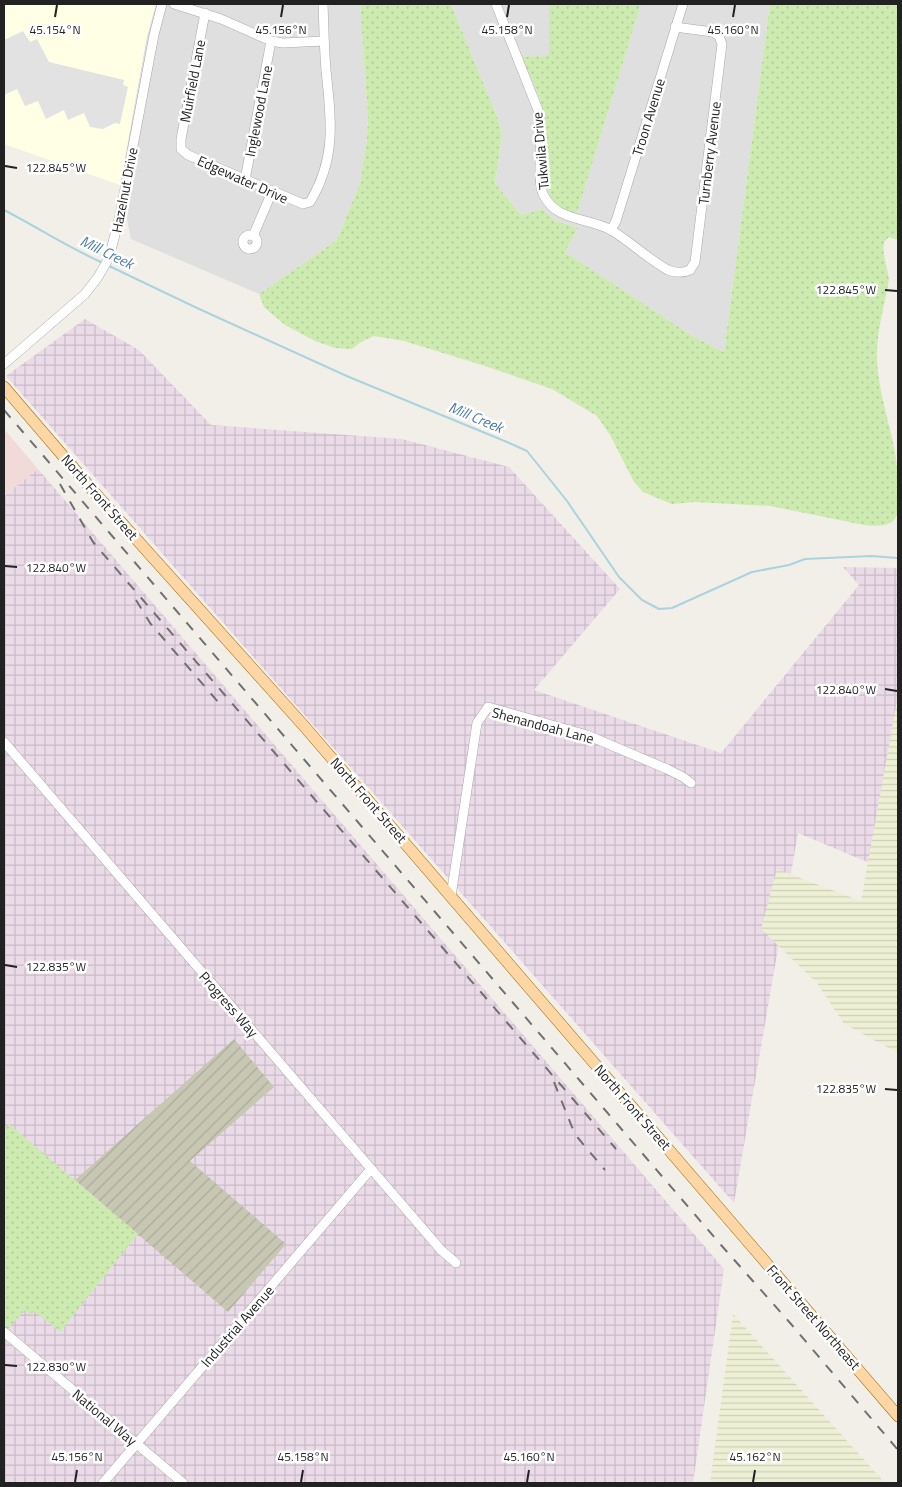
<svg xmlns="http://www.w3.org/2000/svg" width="902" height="1487" font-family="'Titillium Web',sans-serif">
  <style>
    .residential { fill: #e0dfdf }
    .commercial { fill: #f2dad9 }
    .industrial { fill: url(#industrial-grid) }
    .education { fill: #ffffe5 }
    .construction { fill: url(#construction-furrows) }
    .farmland { fill: url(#farmland-rules) }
    .grass { fill: url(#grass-dots) }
    .parking { fill: #e2e2e2 }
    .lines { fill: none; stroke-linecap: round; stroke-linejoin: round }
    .stream { stroke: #aad3df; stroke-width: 2 }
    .minor-casing { stroke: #a9a9a9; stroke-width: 10 }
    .major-casing { stroke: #a06b00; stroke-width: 12 }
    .minor { stroke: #fff; stroke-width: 9 }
    .major { stroke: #fcd6a4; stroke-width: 11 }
    .rail { stroke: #707070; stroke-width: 2; stroke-dasharray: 10 10; stroke-linecap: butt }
    .ticks { fill: none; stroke: #222; stroke-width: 2 }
    .labels { text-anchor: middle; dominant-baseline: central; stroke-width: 5; stroke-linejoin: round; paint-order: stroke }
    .street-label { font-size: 14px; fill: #222; stroke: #fff }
    .water-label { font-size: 15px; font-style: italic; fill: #4a7aab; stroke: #fff }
    .ticks-label { font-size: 12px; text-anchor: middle; fill: #222; stroke: #fff; stroke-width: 5; stroke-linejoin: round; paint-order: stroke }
  </style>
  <defs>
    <pattern id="industrial-grid" width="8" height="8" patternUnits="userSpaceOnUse" patternTransform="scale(1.25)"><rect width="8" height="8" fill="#ebdbe8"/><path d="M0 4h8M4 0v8" fill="none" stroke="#c9bcc7"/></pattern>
    <pattern id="construction-furrows" width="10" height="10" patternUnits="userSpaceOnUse" patternTransform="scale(1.25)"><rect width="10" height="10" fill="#c7c7b4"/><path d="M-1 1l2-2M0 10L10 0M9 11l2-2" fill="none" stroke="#abab9a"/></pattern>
    <pattern id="farmland-rules" width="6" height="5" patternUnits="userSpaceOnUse" patternTransform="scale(1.25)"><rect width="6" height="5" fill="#eef0d5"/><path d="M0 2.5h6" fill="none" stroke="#ccceb7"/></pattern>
    <pattern id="grass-dots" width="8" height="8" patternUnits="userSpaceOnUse" patternTransform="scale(1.25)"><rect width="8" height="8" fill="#cdebb0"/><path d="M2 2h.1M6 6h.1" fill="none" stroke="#b0c997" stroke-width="1.8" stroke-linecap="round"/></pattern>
  </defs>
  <rect width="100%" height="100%" fill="#f2efe9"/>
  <!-- residential -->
  <g class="residential">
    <polygon points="156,4 360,4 368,115 367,139 360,183 337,240 259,294 131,239 120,185 147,36"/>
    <polygon points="451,4 549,4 549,56 522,57 536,87 543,110 546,131 545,174 548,190 577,213 641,4 770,4 724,352 691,335 565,252 578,228 554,220 542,209 521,215 495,183 502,136 498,119"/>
  </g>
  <!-- commercial -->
  <polygon class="commercial" points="4,429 38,469 4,496"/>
  <!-- industrial -->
  <g class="industrial">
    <polygon points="85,319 139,350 211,425 402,439 509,467 620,589 534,690 721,753 859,585 843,567 898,568 898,875 798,833 734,1203 6,376"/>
    <polygon points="38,469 724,1269 693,1483 4,1483 4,496"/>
  </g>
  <!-- education -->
  <polygon class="education" points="4,4 156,4 147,36 120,185 4,144"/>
  <!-- construction -->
  <polygon class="construction" points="234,1039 274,1087 190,1161 286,1244 228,1312 75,1180"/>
  <!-- farmland -->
  <g class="farmland">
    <polygon points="898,695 898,1053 844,1024 817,983 761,929 777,869 861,901"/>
    <polygon points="733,1314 885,1483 710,1483"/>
  </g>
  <!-- grass -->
  <g class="grass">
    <path d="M 360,4 L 451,4 L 498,119 L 502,136 L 495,183 L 521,215 L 542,209 L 554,220 L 578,228 L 565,252 L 691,335 L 724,352 L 770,4 L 898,4 L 898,240 L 889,237 L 884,242 C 882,255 887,266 889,279 C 885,305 876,332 877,358 C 878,400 898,441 898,483 C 898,493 901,509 896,517 C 890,528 874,526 864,525 L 770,506 L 694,502 L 672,504 L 662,500 L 643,492 L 634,482 L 610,435 L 597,416 L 552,389 L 482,365 L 404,341 L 374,336 L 361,342 L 352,349 L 335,348 L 315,341 L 285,325 L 264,307 L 259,294 L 337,240 L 360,183 L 367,139 L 368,115 Z"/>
    <path d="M 549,4 L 641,4 L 577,213 C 571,212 564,211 559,207 C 536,191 548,136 543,111 C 539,92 530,74 521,57 L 549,56 Z"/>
    <polygon points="9,1124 138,1234 60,1332 34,1311 30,1315 25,1310 8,1329 4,1325 4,1130"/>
  </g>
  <!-- parking -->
  <polygon class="parking" points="23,31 30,42 37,39 49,62 124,80 123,85 128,87 120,124 115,123 103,129 90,127 84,113 68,120 64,110 46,119 38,101 25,106 17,89 4,95 4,40"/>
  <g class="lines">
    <!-- stream -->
    <g class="stream">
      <path d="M 4,210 C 37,227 69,248 103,263"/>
      <polyline points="107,265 197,308 349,377 507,442 527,451 567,501 619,577 642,600 659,609 672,608 752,572 789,565 805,559 871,556 898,558"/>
    </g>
    <defs>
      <g id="minor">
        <polyline points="174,4 221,19 271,41 283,43 324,41"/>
        <path d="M 496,4 L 538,110 C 542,127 540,145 540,163 C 540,173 539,184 543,194 C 556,222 588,217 611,230 C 631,242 648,259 668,270 C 675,273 684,273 690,270 L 695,262 L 722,44 L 719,36 L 713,32 L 675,27"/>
        <path d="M 205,13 L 181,139 L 181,149 L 188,155 L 303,204 L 310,202 C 337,157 331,119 326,70 C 324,48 324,26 323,4"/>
        <polyline points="245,180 271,41"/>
        <polyline points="611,230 616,221 683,4"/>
        <circle cx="250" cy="242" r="7"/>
        <polyline points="253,236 272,192"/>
        <polyline points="4,364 85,294 98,277 109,258 120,215 154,35 162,4"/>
        <polyline points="4,742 441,1250 456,1263"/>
        <polyline points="451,896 477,723 488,707 587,735 667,769 683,777 691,783"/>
        <polyline points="4,1332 183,1483"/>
        <polyline points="103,1483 371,1169"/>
      </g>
      <polyline id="major" points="4,387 94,492 304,726 898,1416"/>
    </defs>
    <!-- minor casing -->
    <use href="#minor" class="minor-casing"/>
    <!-- major casing -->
    <use href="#major" class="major-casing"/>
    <!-- minor -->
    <use href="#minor" class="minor"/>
    <!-- major -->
    <use href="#major" class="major"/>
    <!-- rail -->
    <g class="rail">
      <polyline points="4,410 721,1245 791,1324 898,1450"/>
      <polyline points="60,484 93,542 616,1149"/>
      <polyline points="136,600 150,623 219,703"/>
      <polyline points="554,1082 572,1127 578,1138 605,1170"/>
    </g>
  </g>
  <!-- ticks -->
  <path class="ticks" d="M 55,17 L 57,5M 281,17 L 283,5M 507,17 L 509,5M 733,17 L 735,5M 5,166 L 17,168M 885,290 L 897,291M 5,566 L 17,567M 885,689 L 897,691M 5,965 L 17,967M 885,1089 L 897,1090M 5,1365 L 17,1366M 75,1482 L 77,1470M 301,1482 L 303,1470M 527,1482 L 529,1470M 753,1482 L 755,1470"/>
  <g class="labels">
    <!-- street labels -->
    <g class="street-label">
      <text transform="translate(192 81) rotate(-79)">Muirfield Lane</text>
      <text transform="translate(258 111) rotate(-79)">Inglewood Lane</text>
      <text transform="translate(648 117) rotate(-73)">Troon Avenue</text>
      <text transform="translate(540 151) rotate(-95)">Tukwila Drive</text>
      <text transform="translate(709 153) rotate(-83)">Turnberry Avenue</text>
      <text transform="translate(243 179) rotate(24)">Edgewater Drive</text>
      <text transform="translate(124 190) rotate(-79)">Hazelnut Drive</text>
      <text transform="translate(100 497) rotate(49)">North Front Street</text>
      <text transform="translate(543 725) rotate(15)">Shenandoah Lane</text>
      <text transform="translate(369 800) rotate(49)">North Front Street</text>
      <text transform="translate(229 1004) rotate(49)">Progress Way</text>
      <text transform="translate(633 1107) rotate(49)">North Front Street</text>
      <text transform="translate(814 1317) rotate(49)">Front Street Northeast</text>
      <text transform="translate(237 1326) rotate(-49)">Industrial Avenue</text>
      <text transform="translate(105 1417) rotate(40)">National Way</text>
    </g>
    <!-- water labels -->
    <g class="water-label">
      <text transform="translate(107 252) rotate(26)">Mill Creek</text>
      <text transform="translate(476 417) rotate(23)">Mill Creek</text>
    </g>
  </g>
  <g class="ticks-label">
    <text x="55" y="34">45.154°N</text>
    <text x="281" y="34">45.156°N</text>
    <text x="507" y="34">45.158°N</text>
    <text x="733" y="34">45.160°N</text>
    <text x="56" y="172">122.845°W</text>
    <text x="846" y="294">122.845°W</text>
    <text x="56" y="572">122.840°W</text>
    <text x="846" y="694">122.840°W</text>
    <text x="56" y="971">122.835°W</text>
    <text x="846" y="1093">122.835°W</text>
    <text x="56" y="1371">122.830°W</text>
    <text x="77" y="1461">45.156°N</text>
    <text x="303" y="1461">45.158°N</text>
    <text x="529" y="1461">45.160°N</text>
    <text x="755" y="1461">45.162°N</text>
  </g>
  <!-- border -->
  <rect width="902" height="1487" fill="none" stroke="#222222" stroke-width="10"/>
</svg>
